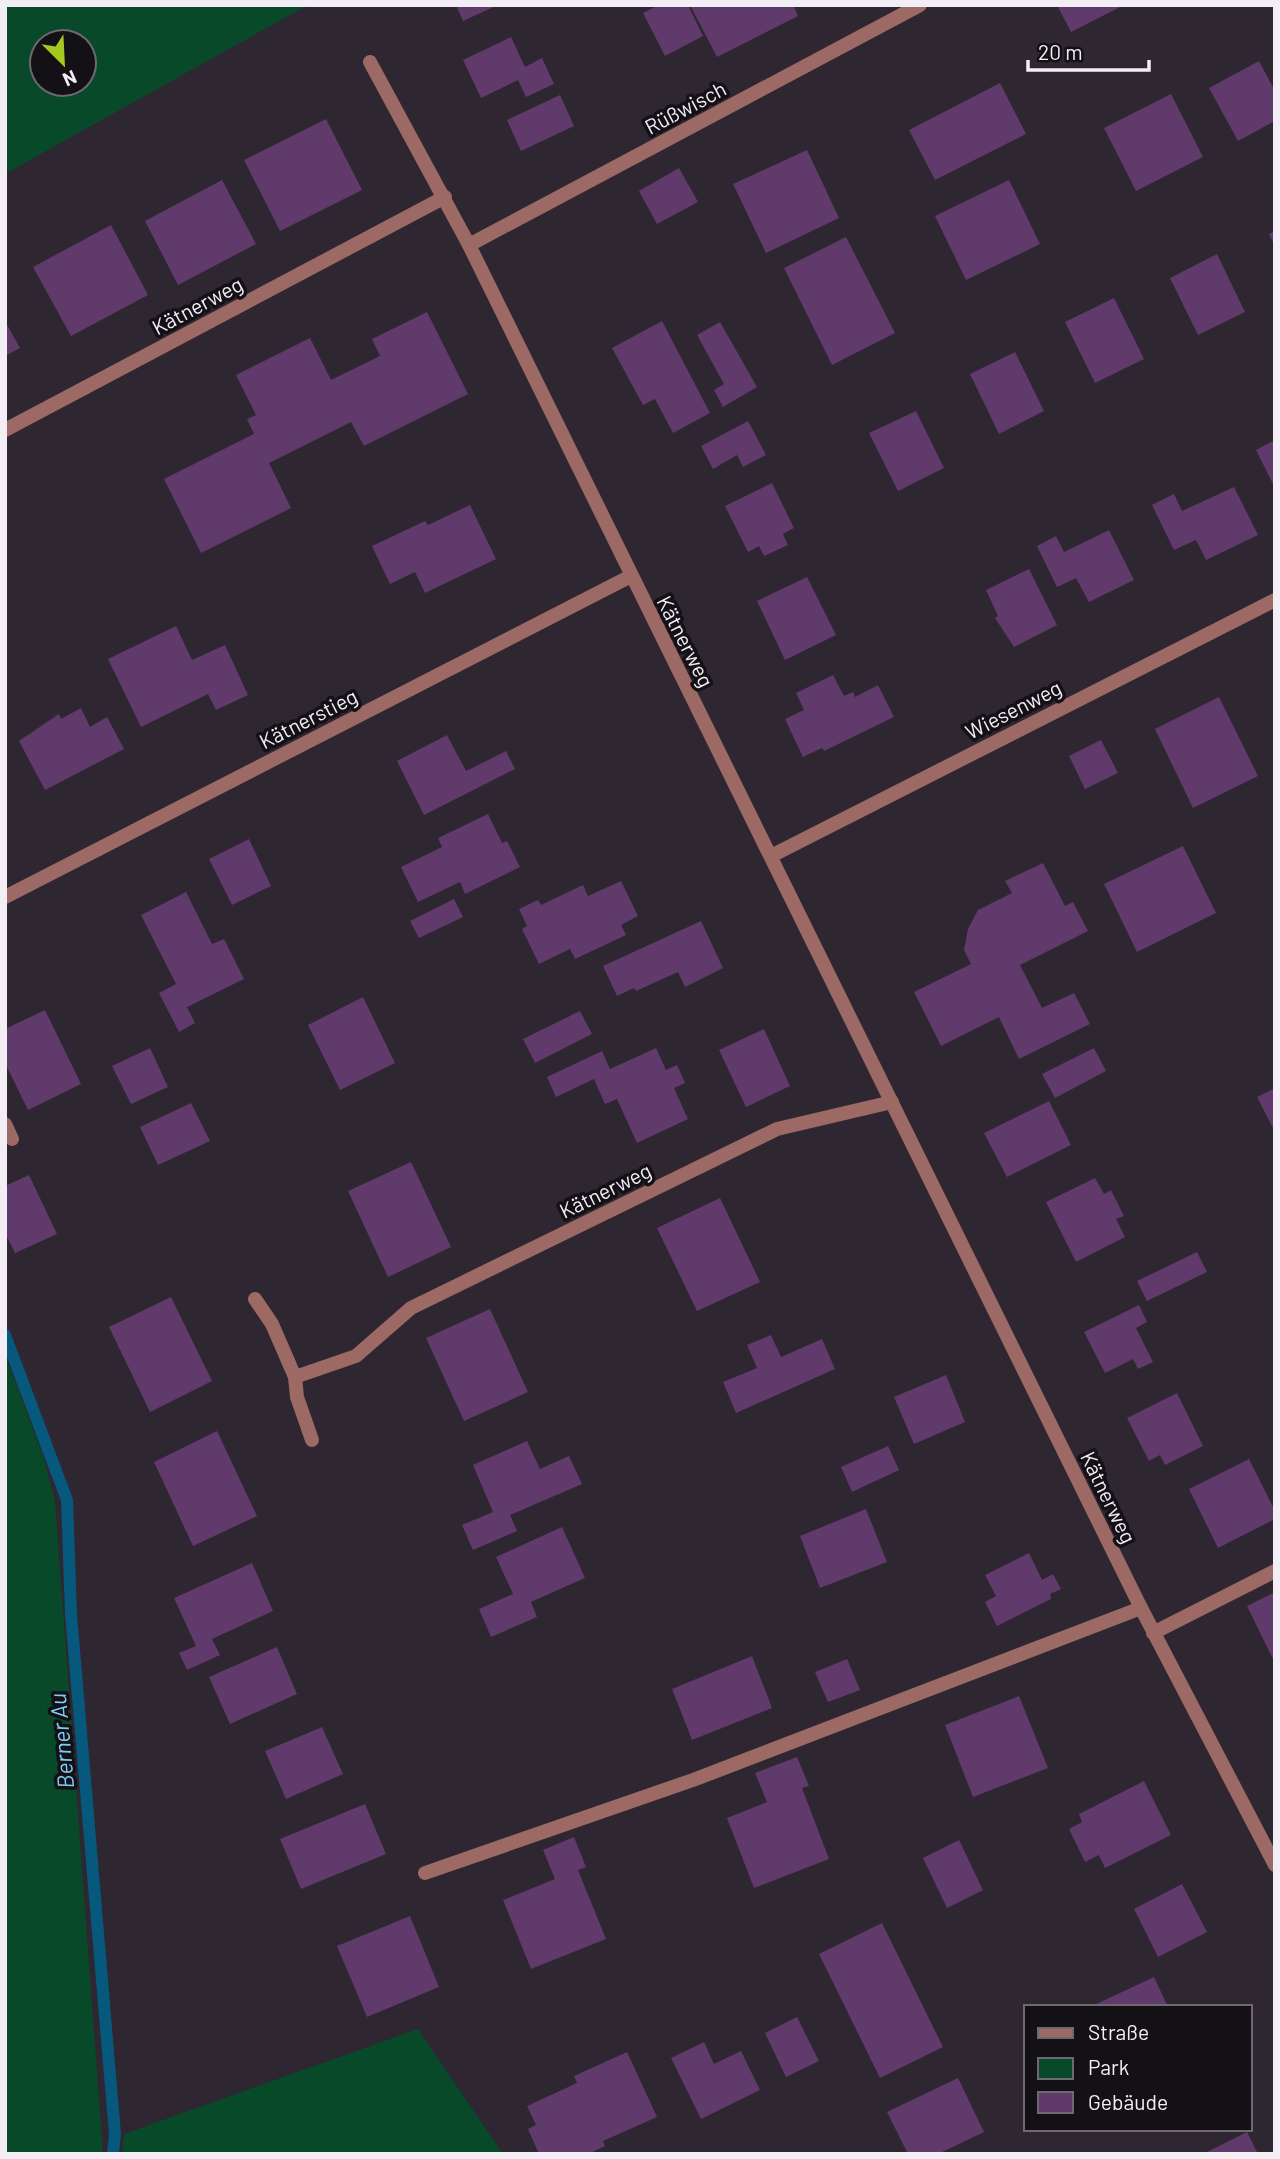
<svg xmlns="http://www.w3.org/2000/svg" width="1280" height="2159" font-family="Barlow,sans-serif">
  <style>
    .green { fill: #08492a; fill-rule: evenodd }
    .lines { fill: none; stroke-linecap: round; stroke-linejoin: round }
    .stream { stroke: #06587c; stroke-width: 12 }
    .building { fill: #603a6b }
    .lane { stroke: #9d6964; stroke-width: 14 }
    .street { stroke: #9d6964; stroke-width: 14 }
    .labels { text-anchor: middle; dominant-baseline: central; stroke-width: 7; stroke-linejoin: round; paint-order: stroke }
    .street-label { font-size: 21px; fill: #f3eef5; stroke: #141116 }
    .water-label { font-size: 23px; font-style: italic; fill: #81ccf8; stroke: #141116 }
  </style>
  <rect width="100%" height="100%" fill="#2e2631"/>
  <!-- green -->
  <g class="green">
    <path d="M 5,5 L 308,5 L 5,174 ZM 42,42 L 84,42 L 84,84 L 42,84 Z"/>
    <polygon points="5,1355 44,1459 55,1501 103,2154 5,2154"/>
    <polygon points="418,2029 503,2154 122,2154 124,2134"/>
  </g>
  <g class="lines">
    <!-- stream -->
    <polyline class="stream" points="5,1335 67,1500 71,1614 115,2134 113,2154"/>
  </g>
  <!-- building -->
  <g class="building">
    <polygon points="456,5 498,5 463,21"/>
    <polygon points="659,5 688,5 703,36 665,56 643,13"/>
    <polygon points="690,5 793,5 798,16 717,57"/>
    <polygon points="1057,5 1124,5 1071,32"/>
    <polygon points="511,37 525,67 542,58 554,84 526,97 518,80 481,98 463,60"/>
    <polygon points="1259,61 1275,91 1275,121 1238,141 1209,88"/>
    <polygon points="1000,83 1026,134 935,180 909,130"/>
    <polygon points="1171,94 1203,157 1136,191 1104,128"/>
    <polygon points="560,95 574,126 521,151 507,120"/>
    <polygon points="326,119 362,190 280,231 244,160"/>
    <polygon points="807,150 839,218 766,253 733,184"/>
    <polygon points="679,168 698,202 657,224 639,191"/>
    <polygon points="222,180 256,244 178,285 145,221"/>
    <polygon points="1009,180 1040,244 966,280 935,216"/>
    <polygon points="111,225 148,295 71,336 33,267"/>
    <polygon points="1275,231 1275,246 1269,234"/>
    <polygon points="846,237 895,333 832,365 784,268"/>
    <polygon points="1217,254 1245,312 1198,335 1170,278"/>
    <polygon points="1114,298 1144,359 1095,383 1065,322"/>
    <polygon points="427,312 468,394 364,446 351,422 269,463 291,508 201,553 164,479 254,434 247,419 256,415 236,375 310,338 331,380 380,356 372,339"/>
    <polygon points="5,321 20,348 5,356"/>
    <polygon points="662,321 710,413 673,433 655,399 643,405 612,348"/>
    <polygon points="720,322 757,387 723,407 714,390 724,384 697,335"/>
    <polygon points="1015,352 1044,411 999,434 970,374"/>
    <polygon points="916,411 944,468 898,491 869,433"/>
    <polygon points="748,421 766,455 743,467 737,455 713,469 701,446"/>
    <polygon points="1275,440 1275,488 1256,450"/>
    <polygon points="772,483 794,528 783,534 788,545 764,556 759,546 748,552 725,506"/>
    <polygon points="1234,487 1258,535 1206,560 1196,540 1174,550 1152,505 1174,494 1182,511"/>
    <polygon points="470,505 496,559 425,593 415,572 390,584 372,546 425,521 428,525"/>
    <polygon points="1109,530 1134,580 1089,602 1076,578 1057,587 1037,546 1056,536 1064,552"/>
    <polygon points="1029,569 1057,625 1014,647 995,618 998,616 986,590"/>
    <polygon points="807,577 836,635 785,660 757,601"/>
    <polygon points="176,626 192,660 225,645 248,695 216,710 208,694 141,727 108,659"/>
    <polygon points="833,675 844,696 853,692 855,697 878,685 894,717 824,751 822,748 803,757 785,719 804,710 796,693"/>
    <polygon points="1219,697 1258,776 1193,808 1155,729"/>
    <polygon points="81,708 90,727 107,717 124,749 45,790 19,741 59,714 61,719"/>
    <polygon points="447,735 466,771 506,751 515,769 424,815 397,761"/>
    <polygon points="1101,740 1118,773 1085,789 1069,756"/>
    <polygon points="488,814 502,843 507,841 520,867 465,894 460,882 418,902 401,867 442,847 438,838"/>
    <polygon points="249,839 271,886 232,905 209,859"/>
    <polygon points="1183,846 1216,913 1137,952 1104,884"/>
    <polygon points="1043,863 1065,906 1073,902 1088,931 1020,965 1042,1008 1074,993 1090,1024 1019,1059 999,1017 941,1046 914,992 971,964 964,950 968,929 978,910 1012,893 1005,881"/>
    <polygon points="621,881 638,916 621,925 626,935 575,959 570,949 539,964 522,929 527,926 519,909 538,900 541,905 583,885 588,896"/>
    <polygon points="186,892 212,944 224,939 244,979 187,1007 195,1023 179,1032 159,993 176,984 141,915"/>
    <polygon points="454,899 463,917 419,938 410,921"/>
    <polygon points="701,921 723,968 685,987 678,972 636,991 634,988 617,996 603,966"/>
    <polygon points="363,997 395,1063 340,1090 308,1025"/>
    <polygon points="45,1010 81,1084 28,1110 5,1063 5,1029"/>
    <polygon points="580,1011 592,1034 535,1063 523,1039"/>
    <polygon points="764,1029 790,1086 746,1107 719,1050"/>
    <polygon points="150,1048 168,1087 131,1104 112,1066"/>
    <polygon points="656,1048 666,1070 677,1065 685,1083 674,1088 688,1119 637,1143 617,1099 605,1104 594,1079 556,1097 547,1077 602,1051 610,1069"/>
    <polygon points="1094,1048 1106,1071 1055,1098 1042,1074"/>
    <polygon points="1275,1088 1275,1132 1257,1097"/>
    <polygon points="1049,1101 1071,1145 1007,1177 984,1133"/>
    <polygon points="191,1103 210,1141 158,1165 140,1127"/>
    <polygon points="411,1162 451,1247 388,1277 348,1191"/>
    <polygon points="29,1175 57,1234 15,1253 5,1233 5,1186"/>
    <polygon points="1095,1178 1104,1194 1111,1190 1124,1216 1116,1219 1125,1237 1076,1262 1046,1202"/>
    <polygon points="720,1198 760,1282 697,1311 657,1228"/>
    <polygon points="1197,1252 1207,1272 1147,1301 1137,1281"/>
    <polygon points="171,1297 212,1381 150,1412 109,1327"/>
    <polygon points="1139,1305 1147,1322 1136,1328 1153,1362 1138,1369 1133,1359 1105,1373 1084,1332"/>
    <polygon points="490,1309 528,1392 464,1421 426,1338"/>
    <polygon points="771,1335 781,1357 822,1339 835,1369 736,1413 723,1382 757,1368 747,1345"/>
    <polygon points="946,1375 965,1422 914,1444 894,1397"/>
    <polygon points="1177,1393 1203,1446 1165,1465 1160,1455 1149,1461 1127,1418"/>
    <polygon points="217,1431 257,1516 193,1546 154,1462"/>
    <polygon points="527,1441 540,1469 569,1456 582,1484 510,1515 517,1531 473,1550 462,1525 493,1512 473,1465"/>
    <polygon points="888,1446 899,1470 852,1492 841,1467"/>
    <polygon points="1249,1459 1275,1511 1275,1519 1218,1548 1189,1489"/>
    <polygon points="866,1509 887,1562 820,1588 800,1536"/>
    <polygon points="562,1527 585,1578 531,1602 537,1617 491,1637 479,1609 513,1594 496,1557"/>
    <polygon points="1029,1553 1042,1580 1053,1574 1061,1589 1050,1594 1051,1599 997,1626 985,1602 996,1596 985,1575"/>
    <polygon points="252,1563 273,1611 212,1639 220,1655 187,1670 179,1653 196,1646 174,1598"/>
    <polygon points="1275,1592 1275,1663 1247,1606"/>
    <polygon points="277,1647 297,1694 230,1724 209,1677"/>
    <polygon points="752,1656 772,1708 692,1740 672,1689"/>
    <polygon points="847,1659 860,1690 828,1702 815,1672"/>
    <polygon points="1019,1696 1048,1768 973,1797 945,1725"/>
    <polygon points="322,1727 343,1774 286,1799 265,1751"/>
    <polygon points="797,1757 809,1786 802,1788 829,1859 754,1888 727,1818 767,1802 755,1773"/>
    <polygon points="1144,1781 1171,1835 1105,1868 1099,1855 1085,1862 1069,1829 1082,1822 1079,1814"/>
    <polygon points="365,1804 386,1854 301,1889 280,1839"/>
    <polygon points="574,1837 586,1867 578,1870 606,1939 531,1969 503,1900 555,1879 543,1850"/>
    <polygon points="959,1840 983,1890 947,1908 923,1858"/>
    <polygon points="1182,1884 1207,1932 1158,1957 1134,1909"/>
    <polygon points="410,1916 439,1987 367,2017 337,1946"/>
    <polygon points="882,1923 943,2047 880,2078 819,1954"/>
    <polygon points="1154,1977 1168,2007 1090,2007"/>
    <polygon points="797,2017 819,2061 786,2077 765,2033"/>
    <polygon points="704,2042 714,2064 741,2051 760,2090 701,2119 671,2058"/>
    <polygon points="627,2052 657,2117 603,2141 605,2146 588,2154 539,2154 528,2129 536,2125 527,2106 577,2083 574,2076"/>
    <polygon points="958,2078 984,2132 938,2154 908,2154 887,2112"/>
    <polygon points="1247,2132 1258,2154 1203,2154"/>
  </g>
  <g class="lines">
    <!-- lane -->
    <g class="lane">
      <polyline points="5,430 445,197"/>
      <polyline points="5,1124 12,1139"/>
      <polyline points="255,1299 272,1324 295,1377 356,1356 411,1308 777,1129 892,1102"/>
      <polyline points="295,1377 297,1397 312,1440"/>
      <polyline points="1153,1633 1275,1571"/>
      <polyline points="425,1873 693,1780 1141,1608"/>
    </g>
    <!-- street -->
    <g class="street">
      <polyline points="370,62 469,245 1141,1608 1275,1865"/>
      <polyline points="469,245 920,5"/>
      <polyline points="771,856 1275,600"/>
      <polyline points="5,897 631,576"/>
    </g>
  </g>
  <g class="labels">
    <!-- street labels -->
    <g class="street-label">
      <text transform="translate(685 107) rotate(-28)">Rüßwisch</text>
      <text transform="translate(197 305) rotate(-28)">Kätnerweg</text>
      <text transform="translate(686 641) rotate(63)">Kätnerweg</text>
      <text transform="translate(1013 709) rotate(-27)">Wiesenweg</text>
      <text transform="translate(308 718) rotate(-27)">Kätnerstieg</text>
      <text transform="translate(605 1190) rotate(-26)">Kätnerweg</text>
      <text transform="translate(1109 1497) rotate(64)">Kätnerweg</text>
    </g>
    <!-- water labels -->
    <g class="water-label">
      <text transform="translate(61 1741) rotate(-95)">Berner Au</text>
    </g>
  </g>
  <!-- border -->
  <rect width="1280" height="2159" fill="none" stroke="#f3eef5" stroke-width="14"/>
  <!-- legend -->
  <rect x="1024" y="2005" width="228" height="126" fill="#141116" stroke="#6d696f" stroke-width="2"/>
  <rect x="1038" y="2028" width="35" height="10" fill="#9d6964" stroke="#6d696f" stroke-width="2"/>
  <text x="1088" y="2040" font-size="21" fill="#f3eef5">Straße</text>
  <rect x="1038" y="2058" width="35" height="21" fill="#08492a" stroke="#6d696f" stroke-width="2"/>
  <text x="1088" y="2075" font-size="21" fill="#f3eef5">Park</text>
  <rect x="1038" y="2092" width="35" height="21" fill="#603a6b" stroke="#6d696f" stroke-width="2"/>
  <text x="1088" y="2110" font-size="21" fill="#f3eef5">Gebäude</text>
  <!-- north arrow -->
  <g transform="translate(63 63) rotate(156)"><circle r="33" fill="#141116" stroke="#6d696f" stroke-width="2"/>
  <path d="M0-5L12 26L0 18L-12 26Z" fill="#a6c821"/>
  <text y="-10" font-size="19" font-weight="bold" text-anchor="middle" fill="#f3eef5">N</text>
  </g>
  <!-- scale -->
  <path d="M1028 60v10h121v-10" fill="none" stroke="#f3eef5" stroke-width="3.5"/>
  <text x="1038" y="60" font-size="21" fill="#f3eef5" stroke="#141116" stroke-width="5" paint-order="stroke">20 m</text>
</svg>
